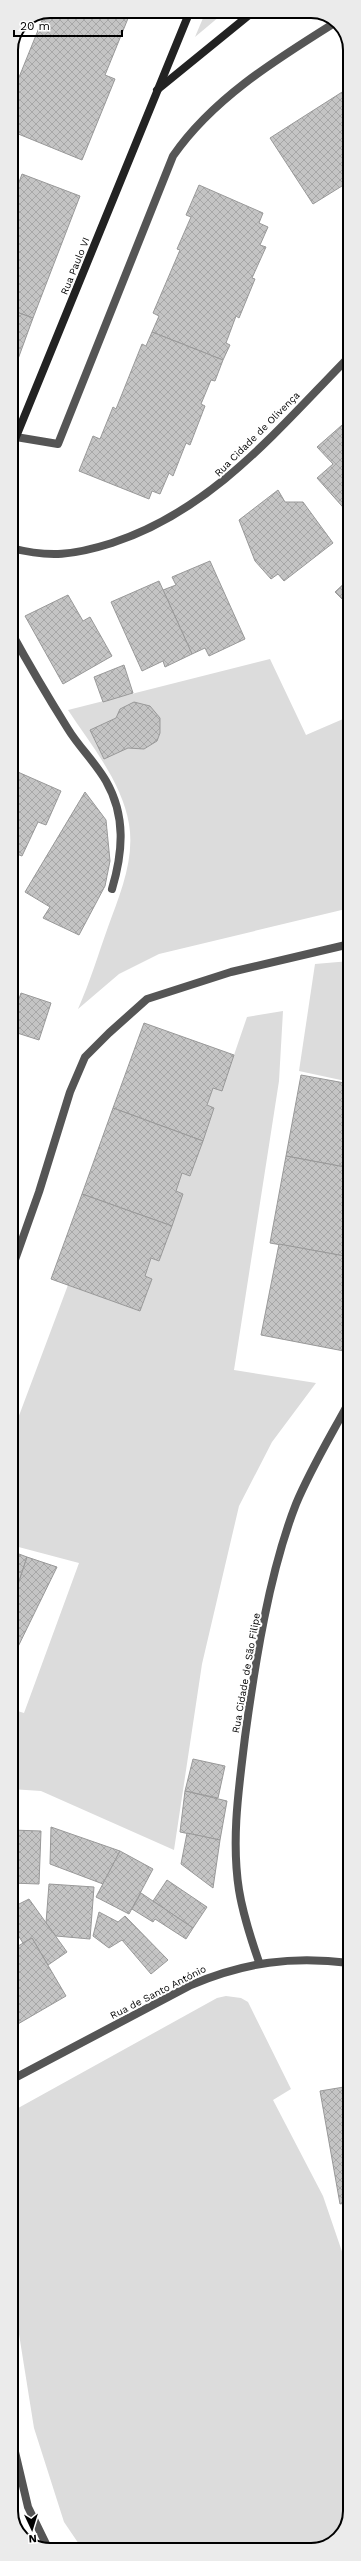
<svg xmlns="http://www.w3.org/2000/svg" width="361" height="2561" font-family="'Work Sans',sans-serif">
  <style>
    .green { fill: #dcdcdc }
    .building { fill: url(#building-cross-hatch); stroke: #999 }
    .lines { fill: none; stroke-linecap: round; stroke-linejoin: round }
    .lane { stroke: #555; stroke-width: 8 }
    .street { stroke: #555; stroke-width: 8 }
    .secondary { stroke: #222; stroke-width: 8 }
    .labels { text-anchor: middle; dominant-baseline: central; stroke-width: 4; stroke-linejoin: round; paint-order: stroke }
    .street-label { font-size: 10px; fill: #000; stroke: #fff }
    .rim { fill: none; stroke: #000; stroke-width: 2 }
  </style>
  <defs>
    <pattern id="building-cross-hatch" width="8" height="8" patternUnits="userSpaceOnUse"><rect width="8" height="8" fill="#c4c4c4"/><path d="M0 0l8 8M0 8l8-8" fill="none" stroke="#a7a7a7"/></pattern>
  </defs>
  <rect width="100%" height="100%" fill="#fff"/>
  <!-- green -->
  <g class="green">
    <polygon points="206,11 226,11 195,37"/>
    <path d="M 270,659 L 306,735 L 350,716 L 350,908 L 159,954 L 119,974 L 78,1009 C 90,982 98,955 108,927 C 120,894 135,859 129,824 C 122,782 91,745 68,710 Z"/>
    <polygon points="350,961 350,1082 299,1071 315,964"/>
    <polygon points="283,1011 279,1081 234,1370 316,1383 272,1442 239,1506 202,1664 174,1850 41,1791 11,1789 11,1709 24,1713 79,1563 11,1545 11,1437 68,1285 140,1311 152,1279 145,1276 151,1258 159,1261 183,1194 176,1191 182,1173 190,1175 214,1108 207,1105 213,1088 222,1090 247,1017"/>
    <polygon points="226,1996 241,1998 248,2002 291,2089 273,2100 323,2196 350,2275 350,2510 340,2537 315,2550 83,2550 64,2522 34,2428 11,2284 11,2112 217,1998"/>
  </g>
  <!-- building -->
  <g class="building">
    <polygon points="50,11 131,11 105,75 115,79 82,160 11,131 11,97 45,13"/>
    <polygon points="350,87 350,181 313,204 270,138"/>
    <polygon points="22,174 80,196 33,318 11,310 11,204"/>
    <polygon points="199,185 263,213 259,223 268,227 260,245 266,247 252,278 255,279 239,318 236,316 226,343 230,345 223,360 152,332 159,316 153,313 180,250 177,249 191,217 186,215"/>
    <polygon points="11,310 33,318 18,359 11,356"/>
    <polygon points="152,332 223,360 215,381 211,380 201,404 205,406 190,445 186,443 173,476 169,473 160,494 152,491 149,499 79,471 93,436 100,439 113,407 116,409 142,344 146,346"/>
    <polygon points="350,418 350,513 349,514 317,478 333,464 317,447"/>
    <polygon points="278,490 285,502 303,502 333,543 284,581 278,574 271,579 255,561 239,520"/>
    <polygon points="210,561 245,639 209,656 205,648 192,654 163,590 176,585 172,577"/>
    <polygon points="350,578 350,607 335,592"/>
    <polygon points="159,581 192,654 165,667 163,661 142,671 111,602"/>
    <polygon points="68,595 83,621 90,617 112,656 63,684 25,616"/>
    <polygon points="124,665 133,693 103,702 94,677"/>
    <polygon points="134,702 150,706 160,718 160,733 157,741 144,749 128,748 104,759 90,730 116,718 120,709"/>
    <polygon points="11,769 61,791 46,825 38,822 22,856 11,852"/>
    <polygon points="85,792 106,820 110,861 105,886 79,935 43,918 50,907 25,892"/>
    <polygon points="21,993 51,1003 39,1040 11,1031 11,1022"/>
    <polygon points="144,1023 234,1055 222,1091 213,1088 207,1105 214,1108 203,1141 113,1108"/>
    <polygon points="301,1075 350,1084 350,1168 286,1156"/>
    <polygon points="113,1108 203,1141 190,1176 182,1173 176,1191 183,1194 172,1226 82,1194"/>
    <polygon points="286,1156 350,1168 350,1257 270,1243"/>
    <polygon points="82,1194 172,1226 159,1261 151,1258 145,1276 152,1279 140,1311 51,1279"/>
    <polygon points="279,1244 350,1257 349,1352 261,1335"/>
    <polygon points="11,1551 27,1557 11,1606"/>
    <polygon points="27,1557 57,1567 11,1661 11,1606"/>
    <polygon points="193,1759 225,1766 218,1798 185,1791"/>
    <polygon points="185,1791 227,1801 220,1840 180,1832"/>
    <polygon points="51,1827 120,1851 103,1884 50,1864"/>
    <polygon points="11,1830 41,1831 39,1884 11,1883"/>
    <polygon points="187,1833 220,1840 213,1888 181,1864"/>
    <polygon points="120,1851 153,1869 129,1914 96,1897"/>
    <polygon points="167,1880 207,1907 193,1928 153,1901"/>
    <polygon points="49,1884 94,1887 90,1939 56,1936 46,1923"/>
    <polygon points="141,1893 193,1928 186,1939 155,1919 153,1922 132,1909"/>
    <polygon points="29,1899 67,1952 48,1965 32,1938 23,1943 11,1924 11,1908"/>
    <polygon points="99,1912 118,1922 125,1916 168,1960 151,1974 122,1940 109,1948 93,1936"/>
    <polygon points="32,1938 66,1996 11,2028 11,1950"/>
    <polygon points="350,2086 350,2202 340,2204 320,2091"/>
  </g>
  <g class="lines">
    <!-- lane -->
    <path class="lane" d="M 16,437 L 58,444 L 173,156 C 213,98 277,59 336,22"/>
    <!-- street -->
    <g class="street">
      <path d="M 11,548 C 50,558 74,555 112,543 C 213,510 278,429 350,356"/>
      <path d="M 11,632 C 29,665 48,697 68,729 C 79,747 95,762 106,781 C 126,816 123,852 112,889"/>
      <polyline points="11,1271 39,1192 70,1092 85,1057 109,1033 147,999 231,972 350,944"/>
      <path d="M 259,1962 C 251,1939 243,1915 239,1890 C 231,1839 239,1787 245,1737 C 255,1663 269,1573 296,1504 C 311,1468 332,1434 350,1400"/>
      <path d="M 11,2080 L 191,1985 C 245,1962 292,1956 350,1963"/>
      <polyline points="11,2435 28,2507 49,2550"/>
    </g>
    <!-- secondary -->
    <g class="secondary">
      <polyline points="157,90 254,11"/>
      <polyline points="11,449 190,11"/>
    </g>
  </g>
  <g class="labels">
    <!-- street labels -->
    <g class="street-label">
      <text transform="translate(75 266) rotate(-68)">Rua Paulo VI</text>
      <text transform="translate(257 434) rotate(-45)">Rua Cidade de Olivença</text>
      <text transform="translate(246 1673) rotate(-80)">Rua Cidade de São Filipe</text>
      <text transform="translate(158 1992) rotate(-27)">Rua de Santo António</text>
    </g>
  </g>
  <!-- crop -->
  <path d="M0 0H361V2561H0ZM50 18H311A32 32 0 0 1 343 50V2511A32 32 0 0 1 311 2543H50A32 32 0 0 1 18 2511V50A32 32 0 0 1 50 18Z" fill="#ebebeb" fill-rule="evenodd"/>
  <path class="rim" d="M50 18H311A32 32 0 0 1 343 50V2511A32 32 0 0 1 311 2543H50A32 32 0 0 1 18 2511V50A32 32 0 0 1 50 18Z"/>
  <!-- north arrow -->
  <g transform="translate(32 2529) rotate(176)" stroke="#ffffff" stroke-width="3" paint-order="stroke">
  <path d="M0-3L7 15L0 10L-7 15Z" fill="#000000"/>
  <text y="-6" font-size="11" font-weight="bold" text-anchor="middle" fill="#000000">N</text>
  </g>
  <!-- scale -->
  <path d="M14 30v6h108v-6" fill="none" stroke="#000000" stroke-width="2"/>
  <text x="20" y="30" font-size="12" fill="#000000" stroke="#ffffff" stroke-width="3" paint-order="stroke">20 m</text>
</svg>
